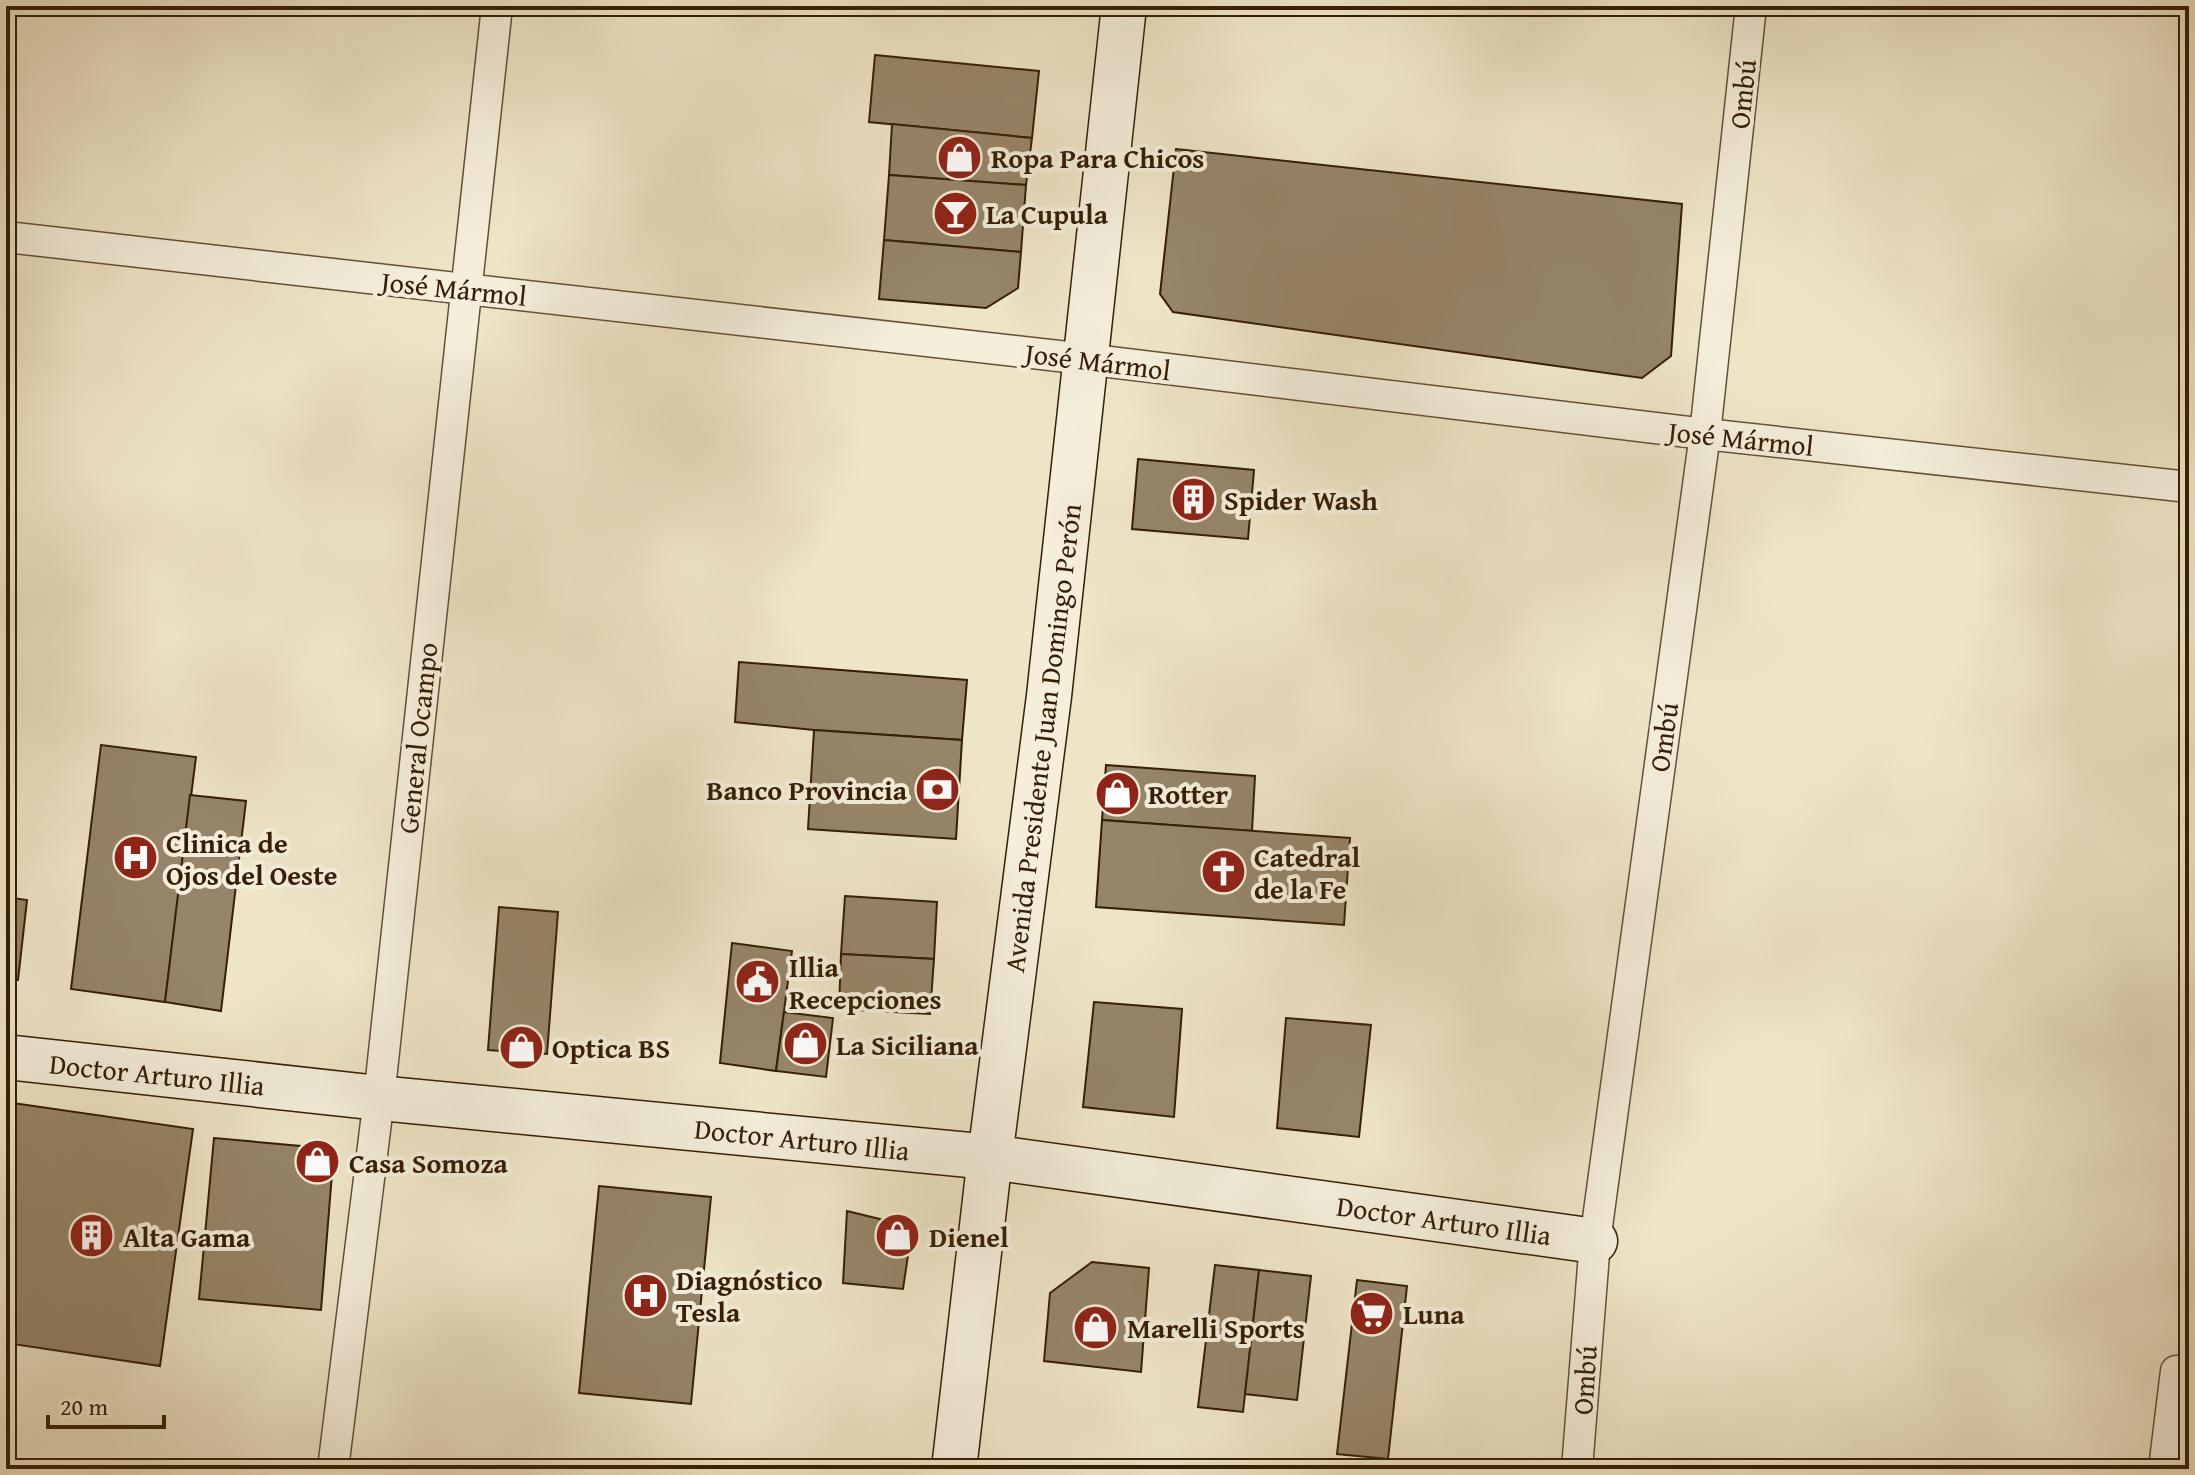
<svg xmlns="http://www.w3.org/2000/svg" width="2195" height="1475" font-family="'Gentium Book Plus',serif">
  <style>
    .building { fill: #968569; stroke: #361e04; stroke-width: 2 }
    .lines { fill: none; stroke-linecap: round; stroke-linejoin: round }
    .street-casing { stroke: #645035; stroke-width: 33 }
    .secondary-casing { stroke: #361e04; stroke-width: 47 }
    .street { stroke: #f4eedb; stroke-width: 30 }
    .secondary { stroke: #f4eedb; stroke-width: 44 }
    .labels { text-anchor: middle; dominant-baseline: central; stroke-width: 8; stroke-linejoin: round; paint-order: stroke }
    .street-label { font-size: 28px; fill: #361e04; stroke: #f4eedb }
    .poi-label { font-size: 28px; font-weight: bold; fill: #361e04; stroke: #f4eedb; text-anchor: start }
  </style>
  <rect width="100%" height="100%" fill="#eee5c7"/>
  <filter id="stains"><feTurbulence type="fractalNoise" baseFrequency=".0025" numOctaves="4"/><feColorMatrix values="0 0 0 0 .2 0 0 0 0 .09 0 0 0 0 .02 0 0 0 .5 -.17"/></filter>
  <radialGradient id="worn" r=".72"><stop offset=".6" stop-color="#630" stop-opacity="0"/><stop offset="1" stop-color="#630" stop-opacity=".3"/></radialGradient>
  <!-- building -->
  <g class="building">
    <polygon points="875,55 1039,71 1032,138 869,122"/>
    <polygon points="892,124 1032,138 1026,185 889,175"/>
    <polygon points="1176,149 1682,204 1671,356 1642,378 1173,312 1160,294"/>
    <polygon points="889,175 1026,185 1021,252 884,240"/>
    <polygon points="884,240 1021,252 1018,288 986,308 879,299"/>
    <polygon points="1138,459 1254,470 1248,539 1132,529"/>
    <polygon points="739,662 967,680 962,740 814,730 735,722"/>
    <polygon points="814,730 962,740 956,839 808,829"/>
    <polygon points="101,745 196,757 165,1002 71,989"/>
    <polygon points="1106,765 1255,776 1252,831 1102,820"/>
    <polygon points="190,795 246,801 221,1011 165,1002"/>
    <polygon points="1102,820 1350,838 1344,925 1096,907"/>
    <polygon points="845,896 937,902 934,959 841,954"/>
    <polygon points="6,897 27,900 18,980 6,979"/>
    <polygon points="499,907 558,912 547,1054 488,1050"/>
    <polygon points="732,943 792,951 776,1071 720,1063"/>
    <polygon points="841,954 934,959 930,1014 839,1009"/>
    <polygon points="1094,1002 1182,1009 1174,1117 1083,1107"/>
    <polygon points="784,1012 833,1018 826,1077 776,1071"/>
    <polygon points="1286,1018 1371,1025 1359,1137 1277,1128"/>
    <polygon points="6,1102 193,1129 160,1366 6,1343"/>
    <polygon points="214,1138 334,1149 321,1310 199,1299"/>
    <polygon points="599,1186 711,1197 691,1404 579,1393"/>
    <polygon points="847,1211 896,1223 910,1242 903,1289 843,1283"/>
    <polygon points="1092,1262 1149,1268 1141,1372 1044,1361 1050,1293"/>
    <polygon points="1215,1265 1259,1270 1243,1412 1198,1407"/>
    <polygon points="1259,1270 1311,1276 1297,1400 1245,1394"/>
    <polygon points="1357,1280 1407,1286 1388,1459 1337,1454"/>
  </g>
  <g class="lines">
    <defs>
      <g id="street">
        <polyline points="6,237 1085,359 1705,434 2189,487"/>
        <polyline points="333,1469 379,1098 497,6"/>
        <polyline points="1577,1469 1595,1241 1705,434 1751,6"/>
        <polyline points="2164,1469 2176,1371"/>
      </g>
      <g id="secondary">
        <polyline points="6,1057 379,1098 990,1157 1595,1241"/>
        <polyline points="954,1469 990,1157 1049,696 1124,6"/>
      </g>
    </defs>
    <!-- street casing -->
    <use href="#street" class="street-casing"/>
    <!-- secondary casing -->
    <use href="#secondary" class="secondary-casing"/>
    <!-- street -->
    <use href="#street" class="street"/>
    <!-- secondary -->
    <use href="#secondary" class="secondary"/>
  </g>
  <!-- icons -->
  <defs>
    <symbol id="shop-disc" viewBox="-11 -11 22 22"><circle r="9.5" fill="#8f2418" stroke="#f4eedb"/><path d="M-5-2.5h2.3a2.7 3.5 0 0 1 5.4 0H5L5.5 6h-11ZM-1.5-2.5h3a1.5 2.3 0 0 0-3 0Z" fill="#fff"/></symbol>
    <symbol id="bar-disc" viewBox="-11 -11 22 22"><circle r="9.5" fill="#8f2418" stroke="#f4eedb"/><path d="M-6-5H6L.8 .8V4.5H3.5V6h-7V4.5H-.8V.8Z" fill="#fff"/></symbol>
    <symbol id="building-disc" viewBox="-11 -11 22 22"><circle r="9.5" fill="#8f2418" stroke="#f4eedb"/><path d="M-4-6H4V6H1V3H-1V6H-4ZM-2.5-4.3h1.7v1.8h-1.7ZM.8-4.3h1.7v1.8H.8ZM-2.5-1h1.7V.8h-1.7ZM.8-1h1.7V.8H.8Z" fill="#fff"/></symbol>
    <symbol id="bank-disc" viewBox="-11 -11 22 22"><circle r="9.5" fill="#8f2418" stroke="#f4eedb"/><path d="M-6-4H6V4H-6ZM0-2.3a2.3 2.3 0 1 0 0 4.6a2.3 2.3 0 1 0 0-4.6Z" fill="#fff"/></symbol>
    <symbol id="hospital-disc" viewBox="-11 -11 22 22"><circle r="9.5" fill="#8f2418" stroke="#f4eedb"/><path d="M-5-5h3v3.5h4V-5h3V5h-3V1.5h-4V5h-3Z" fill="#fff"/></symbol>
    <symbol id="church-disc" viewBox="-11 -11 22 22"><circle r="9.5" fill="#8f2418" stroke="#f4eedb"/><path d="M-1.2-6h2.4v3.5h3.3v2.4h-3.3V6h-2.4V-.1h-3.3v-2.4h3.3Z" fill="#fff"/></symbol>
    <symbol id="civic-disc" viewBox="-11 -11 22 22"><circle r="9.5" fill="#8f2418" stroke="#f4eedb"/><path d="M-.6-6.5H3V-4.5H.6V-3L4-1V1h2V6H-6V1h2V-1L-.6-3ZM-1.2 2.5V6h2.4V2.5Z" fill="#fff"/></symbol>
    <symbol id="supermarket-disc" viewBox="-11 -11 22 22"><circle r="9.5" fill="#8f2418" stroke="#f4eedb"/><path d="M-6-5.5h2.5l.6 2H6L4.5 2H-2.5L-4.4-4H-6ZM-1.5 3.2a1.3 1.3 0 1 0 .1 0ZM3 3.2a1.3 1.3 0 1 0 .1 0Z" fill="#fff"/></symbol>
  </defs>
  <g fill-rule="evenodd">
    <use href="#shop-disc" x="934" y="132" width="51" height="51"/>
    <use href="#bar-disc" x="930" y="188" width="51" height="51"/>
    <use href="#building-disc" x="1168" y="474" width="51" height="51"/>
    <use href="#bank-disc" x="912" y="764" width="51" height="51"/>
    <use href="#shop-disc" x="1092" y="768" width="51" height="51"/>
    <use href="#hospital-disc" x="110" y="832" width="51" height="51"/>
    <use href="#church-disc" x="1198" y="846" width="51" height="51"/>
    <use href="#civic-disc" x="732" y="956" width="51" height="51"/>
    <use href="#shop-disc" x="780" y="1018" width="51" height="51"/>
    <use href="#shop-disc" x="496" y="1022" width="51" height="51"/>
    <use href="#shop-disc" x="292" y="1136" width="51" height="51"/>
    <use href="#building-disc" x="66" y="1210" width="51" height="51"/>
    <use href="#shop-disc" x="872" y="1210" width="51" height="51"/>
    <use href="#hospital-disc" x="620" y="1270" width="51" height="51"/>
    <use href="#supermarket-disc" x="1346" y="1288" width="51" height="51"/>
    <use href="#shop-disc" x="1070" y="1302" width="51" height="51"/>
  </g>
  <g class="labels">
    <!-- street labels -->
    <g class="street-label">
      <text transform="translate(1742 94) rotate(-84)">Ombú</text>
      <text transform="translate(454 288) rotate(6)">José Mármol</text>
      <text transform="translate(1098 361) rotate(7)">José Mármol</text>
      <text transform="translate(1741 438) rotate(6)">José Mármol</text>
      <text transform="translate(1663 737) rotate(-82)">Ombú</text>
      <text transform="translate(417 738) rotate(-84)">General Ocampo</text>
      <text transform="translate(1042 738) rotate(-83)">Avenida Presidente Juan Domingo Perón</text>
      <text transform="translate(157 1074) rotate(6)">Doctor Arturo Illia</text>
      <text transform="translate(802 1139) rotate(6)">Doctor Arturo Illia</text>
      <text transform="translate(1444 1220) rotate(8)">Doctor Arturo Illia</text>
      <text transform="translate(1584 1380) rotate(-86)">Ombú</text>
    </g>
    <!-- poi labels -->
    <g class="poi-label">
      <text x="991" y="157">Ropa Para Chicos</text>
      <text x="986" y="213">La Cupula</text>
      <text x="1224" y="499">Spider Wash</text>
      <text x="907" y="789" text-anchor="end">Banco Provincia</text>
      <text x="1148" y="793">Rotter</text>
      <text x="166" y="842">Clinica de<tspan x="166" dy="32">Ojos del Oeste</tspan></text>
      <text x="1254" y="856">Catedral<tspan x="1254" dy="32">de la Fe</tspan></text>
      <text x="789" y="966">Illia<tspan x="789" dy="32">Recepciones</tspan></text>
      <text x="836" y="1044">La Siciliana</text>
      <text x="552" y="1047">Optica BS</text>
      <text x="349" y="1162">Casa Somoza</text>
      <text x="123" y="1236">Alta Gama</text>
      <text x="929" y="1236">Dienel</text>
      <text x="676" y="1279">Diagnóstico<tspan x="676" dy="32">Tesla</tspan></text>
      <text x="1403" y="1313">Luna</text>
      <text x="1127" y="1327">Marelli Sports</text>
    </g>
  </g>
  <!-- margin -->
  <rect width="2195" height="1475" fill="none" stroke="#eee5c7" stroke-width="32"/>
  <rect x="8" y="8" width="2179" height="1459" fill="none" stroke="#361e04" stroke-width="4"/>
  <rect x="16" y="16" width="2163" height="1443" fill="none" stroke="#361e04" stroke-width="2"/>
  <!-- scale -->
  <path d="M48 1415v12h116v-12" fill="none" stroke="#361e04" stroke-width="4"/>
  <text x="60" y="1415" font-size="24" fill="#361e04" stroke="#f4eedb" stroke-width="6" paint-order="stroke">20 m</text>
  <rect width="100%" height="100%" filter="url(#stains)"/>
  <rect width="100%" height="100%" fill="url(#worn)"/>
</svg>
